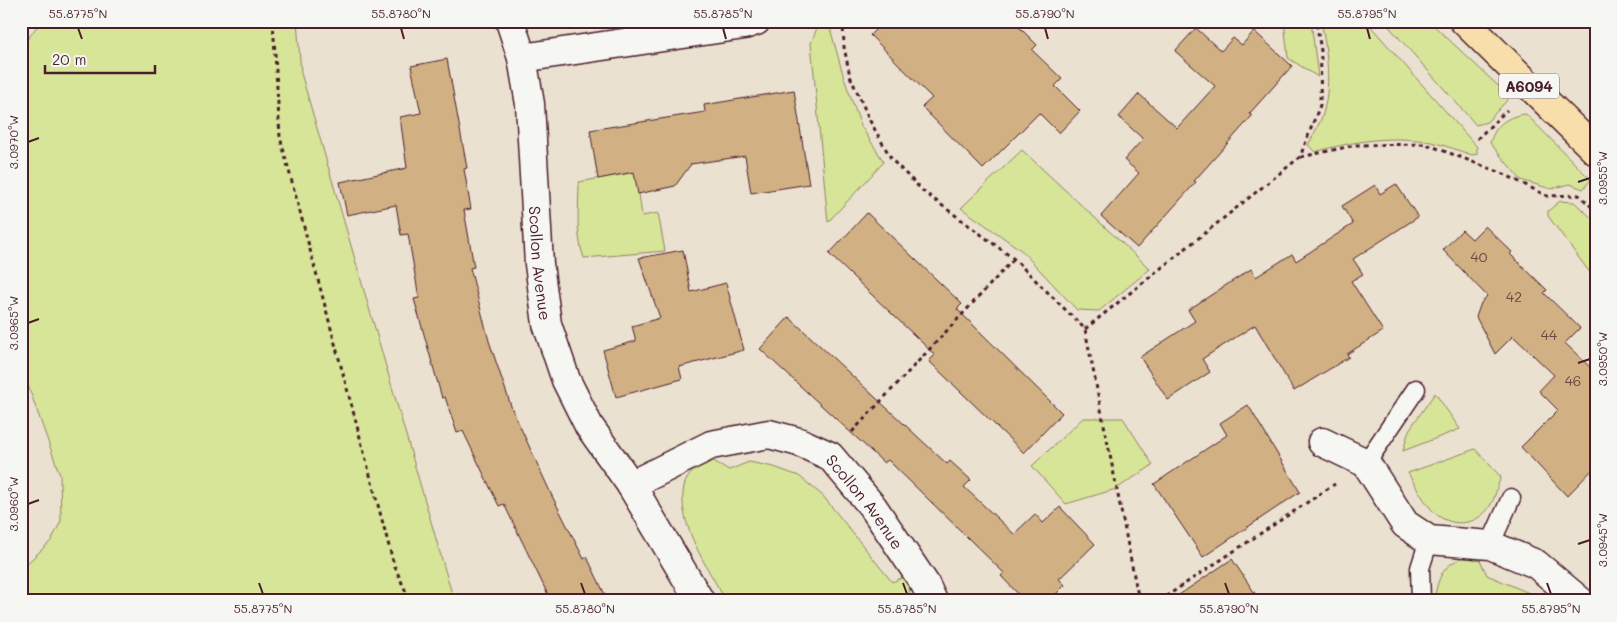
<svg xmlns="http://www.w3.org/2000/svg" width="1617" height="622" font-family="Mali,sans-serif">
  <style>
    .green { fill: #d6e598; stroke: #908262 }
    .building { fill: #d1b184; stroke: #4a1f2b }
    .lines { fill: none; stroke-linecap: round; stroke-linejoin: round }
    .service-casing { stroke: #4a1f2b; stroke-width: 21 }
    .minor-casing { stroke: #4a1f2b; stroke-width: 31 }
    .primary-casing { stroke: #4a1f2b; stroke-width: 31 }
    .path { stroke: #4a1f2b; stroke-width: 3; stroke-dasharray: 4 4; stroke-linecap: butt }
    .service { stroke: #f6f6f2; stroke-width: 18 }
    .minor { stroke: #f6f6f2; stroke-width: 28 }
    .primary { stroke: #f8deab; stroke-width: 28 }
    .ticks { fill: none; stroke: #4a1f2b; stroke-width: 2 }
    .labels { text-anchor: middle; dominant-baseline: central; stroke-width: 4; stroke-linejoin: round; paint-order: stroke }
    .number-label { font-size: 14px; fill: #6c4441 }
    .shield { fill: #f6f6f2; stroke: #7e6067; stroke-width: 1 }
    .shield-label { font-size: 15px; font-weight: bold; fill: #4a1f2b }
    .street-label { font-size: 16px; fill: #4a1f2b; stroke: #f6f6f2 }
    .neatline { fill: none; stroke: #4a1f2b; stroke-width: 2 }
    .ticks-label { font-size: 12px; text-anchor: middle; fill: #4a1f2b }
  </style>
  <rect width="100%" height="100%" fill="#ebe1d1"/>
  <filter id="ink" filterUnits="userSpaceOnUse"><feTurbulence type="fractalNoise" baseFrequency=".02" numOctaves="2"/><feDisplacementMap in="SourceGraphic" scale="10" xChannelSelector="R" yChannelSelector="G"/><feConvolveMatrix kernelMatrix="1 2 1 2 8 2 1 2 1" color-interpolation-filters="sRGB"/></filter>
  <g filter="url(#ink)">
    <!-- green -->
    <g class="green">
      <polygon points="41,21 297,21 301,73 454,601 30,601 21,594 21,569 51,541 61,521 60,475 21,366 21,48"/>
      <polygon points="1284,21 1311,21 1318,77 1288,58"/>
      <path d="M 1321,21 L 1366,21 L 1477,147 L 1477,154 L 1472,155 C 1459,151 1445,145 1431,142 C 1392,135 1353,141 1315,152 L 1308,145 C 1313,136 1318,126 1322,117 C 1332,87 1327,52 1321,21 Z"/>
      <polygon points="1384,21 1429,21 1510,97 1487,122 1476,125"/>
      <polygon points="825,25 830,28 844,78 861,126 884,162 828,222 811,43 817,28"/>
      <path d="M 1526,114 L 1591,180 L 1583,189 L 1570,184 L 1551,189 L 1521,180 L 1490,143 C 1495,125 1507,116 1526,114 Z"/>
      <polygon points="1022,150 1150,269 1099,311 1077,310 1021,250 961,208"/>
      <path d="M 636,172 L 642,216 L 658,213 L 665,251 L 584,258 C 575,234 579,207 579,182 Z"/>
      <polygon points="1560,201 1574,202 1596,222 1596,281 1548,216 1548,211"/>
      <polygon points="1435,393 1460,429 1403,451 1409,430"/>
      <polygon points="1083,418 1123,418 1153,465 1116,489 1066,504 1032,466"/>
      <path d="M 1475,449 L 1501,477 C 1497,486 1495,499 1490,506 C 1476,528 1447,528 1431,509 C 1422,498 1415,485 1408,473 Z"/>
      <path d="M 710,459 L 729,470 L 749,462 L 774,467 L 799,476 L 823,496 L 892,582 L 906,576 L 910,588 L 908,601 L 726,601 C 709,570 676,523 684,486 C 687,473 700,466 710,459 Z"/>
      <path d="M 1463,557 L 1480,560 L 1487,575 L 1529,593 L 1539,601 L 1434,601 C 1438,578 1441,567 1463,557 Z"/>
    </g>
    <!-- building -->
    <g class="building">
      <polygon points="884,21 1013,21 1037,45 1032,50 1062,79 1055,86 1080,111 1059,133 1039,113 983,169 922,107 932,98 870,35"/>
      <polygon points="1196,28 1221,51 1233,38 1242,45 1254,31 1292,66 1249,114 1252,116 1194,181 1196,182 1137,248 1101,216 1139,173 1124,160 1143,139 1119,117 1139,94 1177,128 1215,86 1175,51"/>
      <polygon points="447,59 467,168 464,169 471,209 464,210 474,267 470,268 489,341 512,409 552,496 584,559 587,557 608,601 551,601 504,504 499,506 463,431 457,433 445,397 442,398 414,299 419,298 408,234 401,235 396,205 347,215 340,182 407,168 400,117 421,113 411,66"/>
      <polygon points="794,90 809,184 751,193 745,156 691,164 675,186 638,194 634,172 598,179 590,130 705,112 704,105"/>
      <polygon points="1396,184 1418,217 1353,259 1363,274 1351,281 1383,331 1347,354 1349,357 1294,391 1255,325 1202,359 1210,372 1168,400 1140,357 1195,321 1188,310 1251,269 1256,277 1292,254 1296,261 1353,224 1342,206 1375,185 1380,194"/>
      <polygon points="867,213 962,304 957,309 1062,413 1024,453 929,361 935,355 829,254"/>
      <polygon points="1485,226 1512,252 1510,254 1547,290 1544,293 1580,328 1565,343 1596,373 1596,466 1567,496 1521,447 1558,410 1539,391 1554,375 1513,336 1495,354 1476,317 1481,303 1487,296 1443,250 1462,230 1472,239"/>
      <polygon points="683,250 691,292 726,283 744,350 679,367 682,379 616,397 603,350 636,341 632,326 660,318 639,258"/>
      <polygon points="789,317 947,464 950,461 971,480 964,487 1014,534 1035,514 1043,523 1060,507 1095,544 1059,579 1065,585 1049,601 1025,601 1001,576 1004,573 888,460 884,463 760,349"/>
      <polygon points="1248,405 1300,492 1203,557 1154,484 1227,435 1220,423"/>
      <polygon points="1232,559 1260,601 1170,601"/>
    </g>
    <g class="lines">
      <defs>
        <g id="service">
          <polyline points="1366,463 1416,389"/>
          <polyline points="1490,545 1511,498"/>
          <polyline points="1421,601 1420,568 1429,540"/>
        </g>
        <g id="minor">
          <path id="s1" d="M 510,21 L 522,58 L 530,104 L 539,264 L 547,324 L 566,380 L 589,426 L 631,485 L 700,601"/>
          <polyline points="522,58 744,25 756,21"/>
          <polyline points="1322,442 1366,463 1405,524 1429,540 1490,545 1536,564 1580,601"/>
          <path id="s2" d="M 631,485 L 711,445 L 769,434 L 799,442 L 830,456 L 873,507 L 925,584 L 933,601"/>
        </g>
        <polyline id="primary" points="1464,21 1596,151"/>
      </defs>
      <!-- service casing -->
      <use href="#service" class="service-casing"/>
      <!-- minor casing -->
      <use href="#minor" class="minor-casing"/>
      <!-- primary casing -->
      <use href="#primary" class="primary-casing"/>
      <!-- path -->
      <g class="path">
        <polyline points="273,21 280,137 394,565 410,601"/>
        <polyline points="843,21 844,47 850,76 870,121 892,160 924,192 1014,259 1085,329 1139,601"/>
        <polyline points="1477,139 1507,110"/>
        <polyline points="1301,157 1356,145 1426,144 1504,174 1547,196 1579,195 1596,211"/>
        <polyline points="1085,329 1300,157 1320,105 1321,51 1316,21"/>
        <polyline points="852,432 1014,259"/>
        <polyline points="1159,601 1335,484"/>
      </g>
      <!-- service -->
      <use href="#service" class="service"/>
      <!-- minor -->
      <use href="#minor" class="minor"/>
      <!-- primary -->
      <use href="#primary" class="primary"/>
    </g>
  </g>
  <!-- ticks -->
  <path class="ticks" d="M 78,28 L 82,39M 401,28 L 404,39M 723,28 L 726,39M 1045,28 L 1048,39M 1367,28 L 1370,39M 28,142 L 39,138M 1578,182 L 1590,178M 28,323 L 39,319M 1578,363 L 1590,359M 28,504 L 39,500M 1578,544 L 1590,540M 259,583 L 263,594M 581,583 L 585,594M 903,583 L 907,594M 1225,583 L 1229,594M 1547,583 L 1551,594"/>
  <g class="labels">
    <!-- number labels -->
    <g class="number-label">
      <text x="1479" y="256">40</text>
      <text x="1514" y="296">42</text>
      <text x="1549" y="334">44</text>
      <text x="1573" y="380">46</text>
    </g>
    <!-- shield labels -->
    <rect class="shield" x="1499" y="73.5" width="60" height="25" rx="4"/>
    <g class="shield-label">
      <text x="1529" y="86">A6094</text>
    </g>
    <!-- street labels -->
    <g class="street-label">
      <text stroke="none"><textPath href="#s1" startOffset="245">Scollon Avenue</textPath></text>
      <text stroke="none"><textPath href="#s2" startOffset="271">Scollon Avenue</textPath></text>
    </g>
  </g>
  <!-- margin -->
  <rect width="1617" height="622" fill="none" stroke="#f6f6f2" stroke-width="55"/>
  <!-- scale -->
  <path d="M45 65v8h110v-8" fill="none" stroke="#4a1f2b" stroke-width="2.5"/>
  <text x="52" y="65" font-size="15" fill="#4a1f2b" stroke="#f6f6f2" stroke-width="4" paint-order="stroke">20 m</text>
  <rect x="28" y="28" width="1562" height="566" class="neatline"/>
  <g class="ticks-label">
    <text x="78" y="18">55.8775°N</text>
    <text x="401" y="18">55.8780°N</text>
    <text x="723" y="18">55.8785°N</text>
    <text x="1045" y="18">55.8790°N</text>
    <text x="1367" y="18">55.8795°N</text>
    <text transform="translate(14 142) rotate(-90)" y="4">3.0970°W</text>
    <text transform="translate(1603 178) rotate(-90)" y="4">3.0955°W</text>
    <text transform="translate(14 323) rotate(-90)" y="4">3.0965°W</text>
    <text transform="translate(1603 359) rotate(-90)" y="4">3.0950°W</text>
    <text transform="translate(14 504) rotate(-90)" y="4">3.0960°W</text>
    <text transform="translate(1603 540) rotate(-90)" y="4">3.0945°W</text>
    <text x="263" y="613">55.8775°N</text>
    <text x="585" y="613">55.8780°N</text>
    <text x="907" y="613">55.8785°N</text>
    <text x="1229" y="613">55.8790°N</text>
    <text x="1551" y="613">55.8795°N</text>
  </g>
</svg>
